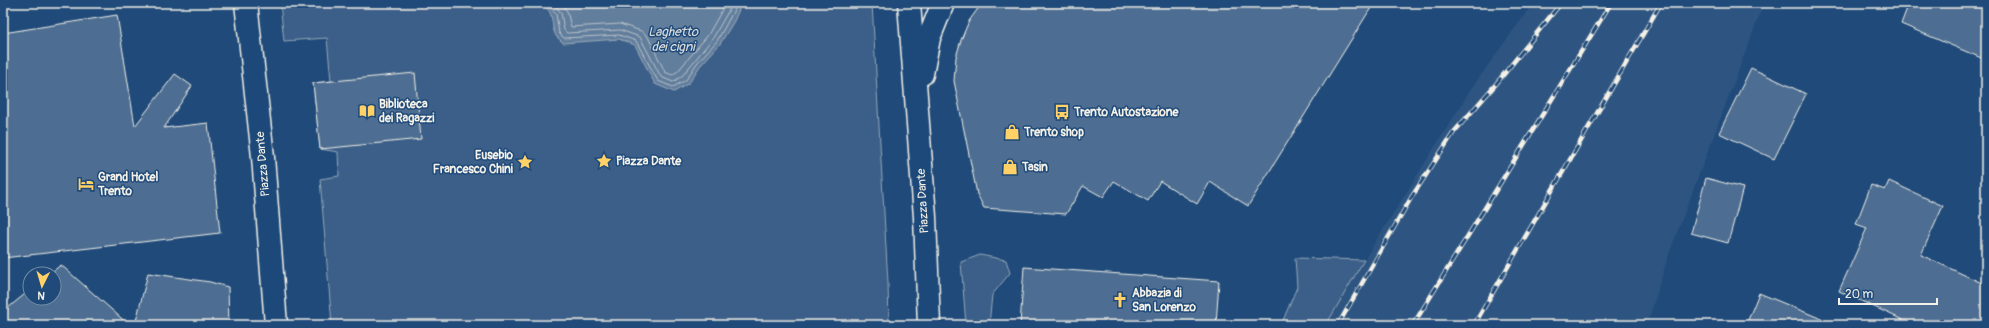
<svg xmlns="http://www.w3.org/2000/svg" width="1989" height="328" font-family="Pangolin,sans-serif">
  <style>
    .built { fill: #2d5581 }
    .green { fill: #3a5f88; stroke: #97a8b8 }
    .water { fill: #627e9d; stroke: #9cacbb }
    .lines { fill: none; stroke-linecap: round; stroke-linejoin: round }
    .shore { stroke: #bac3ca; stroke-width: 1 }
    .building { fill: #4d6e92; stroke: #f4f1e8 }
    .minor-casing { stroke: #f4f1e8; stroke-width: 25 }
    .major-casing { stroke: #f4f1e8; stroke-width: 25 }
    .minor { stroke: #1f4a7a; stroke-width: 22 }
    .major { stroke: #1f4a7a; stroke-width: 22 }
    .rail-casing { stroke: #f4f1e8; stroke-width: 4.5 }
    .rail { stroke: #1f4a7a; stroke-width: 3; stroke-dasharray: 9; stroke-linecap: butt }
    .labels { text-anchor: middle; dominant-baseline: central; stroke-width: 3; stroke-linejoin: round; paint-order: stroke }
    .poi-label { font-size: 12px; font-weight: bold; fill: #f4f1e8; stroke: #1f4a7a; text-anchor: start }
    .street-label { font-size: 12px; fill: #f4f1e8; stroke: #1f4a7a }
    .water-label { font-size: 13px; font-style: italic; fill: #dee0dd; stroke: #1f4a7a }
  </style>
  <rect width="100%" height="100%" fill="#1f4a7a"/>
  <filter id="ink" filterUnits="userSpaceOnUse"><feTurbulence type="fractalNoise" baseFrequency=".025" numOctaves="2"/><feDisplacementMap in="SourceGraphic" scale="8" xChannelSelector="R" yChannelSelector="G"/><feConvolveMatrix kernelMatrix="1 2 1 2 8 2 1 2 1" color-interpolation-filters="sRGB"/></filter>
  <g filter="url(#ink)">
    <!-- built -->
    <polygon class="built" points="1533,3 1764,3 1669,254 1647,325 1326,325 1364,260 1473,86"/>
    <!-- green -->
    <g class="green">
      <polygon points="280,3 872,3 888,283 889,325 332,325 320,179 339,176 338,152 320,149 313,83 331,81 327,38 284,41"/>
      <polygon points="980,255 1006,260 1010,273 992,295 989,325 966,325 961,262"/>
      <polygon points="1295,258 1364,260 1326,325 1281,325 1297,287"/>
    </g>
    <!-- water -->
    <g class="water">
      <polygon points="418,3 462,3 448,7"/>
      <path d="M 536,3 L 742,3 L 734,21 L 720,44 L 700,66 L 689,83 L 674,92 L 655,84 L 635,45 L 619,39 L 563,43 C 561,41 558,38 556,36 C 549,23 557,8 536,3 Z"/>
    </g>
    <g class="lines">
      <!-- shore -->
      <g class="shore">
        <polyline points="546,3 556,14 559,33 564,38 619,35 636,41 658,81 673,87 686,80 697,63 717,41 738,3"/>
        <polyline points="553,3 561,13 564,30 567,33 620,30 640,37 661,77 673,82 682,76 713,38 733,3"/>
        <polyline points="561,3 567,11 571,27 620,24 641,31 648,37 665,72 672,75 678,71 708,35 726,3"/>
      </g>
    </g>
    <!-- building -->
    <g class="building">
      <polygon points="982,3 1374,3 1248,206 1210,182 1197,204 1160,181 1148,201 1114,181 1103,197 1083,186 1066,214 984,208 977,194 954,81 956,57 961,40 969,21"/>
      <polygon points="1909,3 1969,3 1986,10 1986,60 1901,24"/>
      <polygon points="117,15 135,126 175,74 192,86 164,128 208,123 220,233 3,258 3,33"/>
      <polygon points="1751,68 1806,94 1774,159 1719,133"/>
      <polygon points="415,73 421,139 320,149 313,83"/>
      <polygon points="1706,178 1743,188 1728,243 1691,233"/>
      <polygon points="1889,181 1943,206 1921,255 1986,285 1986,325 1914,325 1839,291 1867,228 1856,224 1871,185 1885,190"/>
      <polygon points="61,265 129,325 3,325 3,312 30,290 30,298 54,298 54,274 49,274"/>
      <polygon points="1024,267 1219,281 1216,325 1020,325"/>
      <polygon points="148,273 210,282 228,287 229,325 135,325"/>
      <polygon points="1759,293 1836,325 1746,325"/>
    </g>
    <g class="lines">
      <defs>
        <polyline id="minor" points="246,3 263,157 276,325"/>
        <g id="major">
          <polyline points="909,3 925,217 929,325"/>
          <polyline points="922,74 929,38 943,3"/>
        </g>
      </defs>
      <!-- minor casing -->
      <use href="#minor" class="minor-casing"/>
      <!-- major casing -->
      <use href="#major" class="major-casing"/>
      <!-- minor -->
      <use href="#minor" class="minor"/>
      <!-- major -->
      <use href="#major" class="major"/>
      <defs>
        <g id="rail">
          <polyline points="1338,325 1411,198 1454,132 1496,84 1561,3"/>
          <polyline points="1413,325 1611,3"/>
          <polyline points="1474,325 1661,3"/>
        </g>
      </defs>
      <!-- rail casing -->
      <use href="#rail" class="rail-casing"/>
      <!-- rail -->
      <use href="#rail" class="rail"/>
    </g>
  </g>
  <!-- icons -->
  <defs>
    <symbol id="library-bare" viewBox="-9 -9 18 18"><path d="M-6-4Q-3-5.5-.7-3.5V5Q-3 3-6 4ZM6-4Q3-5.5 .7-3.5V5Q3 3 6 4Z" fill="#ffd166" stroke="#1f4a7a" stroke-width="2.5" paint-order="stroke"/></symbol>
    <symbol id="bus-bare" viewBox="-9 -9 18 18"><path d="M-5-6H5V4H4V6H2V4H-2V6H-4V4H-5ZM-3.5-4V0h7V-4ZM-3.5 1.2v1.5H-2V1.2ZM2 1.2v1.5H3.5V1.2Z" fill="#ffd166" stroke="#1f4a7a" stroke-width="2.5" paint-order="stroke"/></symbol>
    <symbol id="shop-bare" viewBox="-9 -9 18 18"><path d="M-5-2.5h2.3a2.7 3.5 0 0 1 5.4 0H5L5.5 6h-11ZM-1.5-2.5h3a1.5 2.3 0 0 0-3 0Z" fill="#ffd166" stroke="#1f4a7a" stroke-width="2.5" paint-order="stroke"/></symbol>
    <symbol id="sight-bare" viewBox="-9 -9 18 18"><path d="M0-6L1.8-2.2L6-1.7L2.9 1.2L3.7 5.4L0 3.3L-3.7 5.4L-2.9 1.2L-6-1.7L-1.8-2.2Z" fill="#ffd166" stroke="#1f4a7a" stroke-width="2.5" paint-order="stroke"/></symbol>
    <symbol id="hotel-bare" viewBox="-9 -9 18 18"><path d="M-6-4.5h1.5V1H6V5H4.5V3h-9V5H-6ZM-4 0a1.8 1.8 0 1 1 3.6 0ZM.5 0V-2.5h3Q6-2.5 6 0Z" fill="#ffd166" stroke="#1f4a7a" stroke-width="2.5" paint-order="stroke"/></symbol>
    <symbol id="church-bare" viewBox="-9 -9 18 18"><path d="M-1.2-6h2.4v3.5h3.3v2.4h-3.3V6h-2.4V-.1h-3.3v-2.4h3.3Z" fill="#ffd166" stroke="#1f4a7a" stroke-width="2.5" paint-order="stroke"/></symbol>
  </defs>
  <g fill-rule="evenodd">
    <use href="#library-bare" x="356" y="100" width="22" height="22"/>
    <use href="#bus-bare" x="1051" y="101" width="22" height="22"/>
    <use href="#shop-bare" x="1001" y="121" width="22" height="22"/>
    <use href="#sight-bare" x="593" y="150" width="22" height="22"/>
    <use href="#sight-bare" x="514" y="151" width="22" height="22"/>
    <use href="#shop-bare" x="999" y="156" width="22" height="22"/>
    <use href="#hotel-bare" x="75" y="173" width="22" height="22"/>
    <use href="#church-bare" x="1109" y="289" width="22" height="22"/>
  </g>
  <g class="labels">
    <!-- poi labels -->
    <g class="poi-label">
      <text x="379" y="104">Biblioteca<tspan x="379" dy="14">dei Ragazzi</tspan></text>
      <text x="1074" y="112">Trento Autostazione</text>
      <text x="1024" y="132">Trento shop</text>
      <text x="513" y="155" text-anchor="end">Eusebio<tspan x="513" dy="14">Francesco Chini</tspan></text>
      <text x="616" y="161">Piazza Dante</text>
      <text x="1022" y="167">Tasin</text>
      <text x="98" y="177">Grand Hotel<tspan x="98" dy="14">Trento</tspan></text>
      <text x="1132" y="293">Abbazia di<tspan x="1132" dy="14">San Lorenzo</tspan></text>
    </g>
    <!-- street labels -->
    <g class="street-label">
      <text transform="translate(263 164) rotate(-95)">Piazza Dante</text>
      <text transform="translate(923 201) rotate(-93)">Piazza Dante</text>
    </g>
    <!-- water labels -->
    <g class="water-label">
      <text x="673" y="32">Laghetto<tspan x="673" dy="15">dei cigni</tspan></text>
    </g>
  </g>
  <!-- margin -->
  <rect width="1989" height="328" fill="none" stroke="#1f4a7a" stroke-width="16"/>
  <rect x="8" y="8" width="1973" height="312" fill="none" stroke="#f4f1e8" stroke-width="1.5" filter="url(#ink)"/>
  <!-- north arrow -->
  <g transform="translate(42 286) rotate(185)"><circle r="19" fill="#1f4a7a" stroke="#748da6"/>
  <path d="M0-3L7 15L0 10L-7 15Z" fill="#ffd166"/>
  <text y="-6" font-size="11" font-weight="bold" text-anchor="middle" fill="#f4f1e8">N</text>
  </g>
  <!-- scale -->
  <path d="M1839 298v6h98v-6" fill="none" stroke="#f4f1e8" stroke-width="2"/>
  <text x="1845" y="298" font-size="12" fill="#f4f1e8" stroke="#1f4a7a" stroke-width="3" paint-order="stroke">20 m</text>
</svg>
